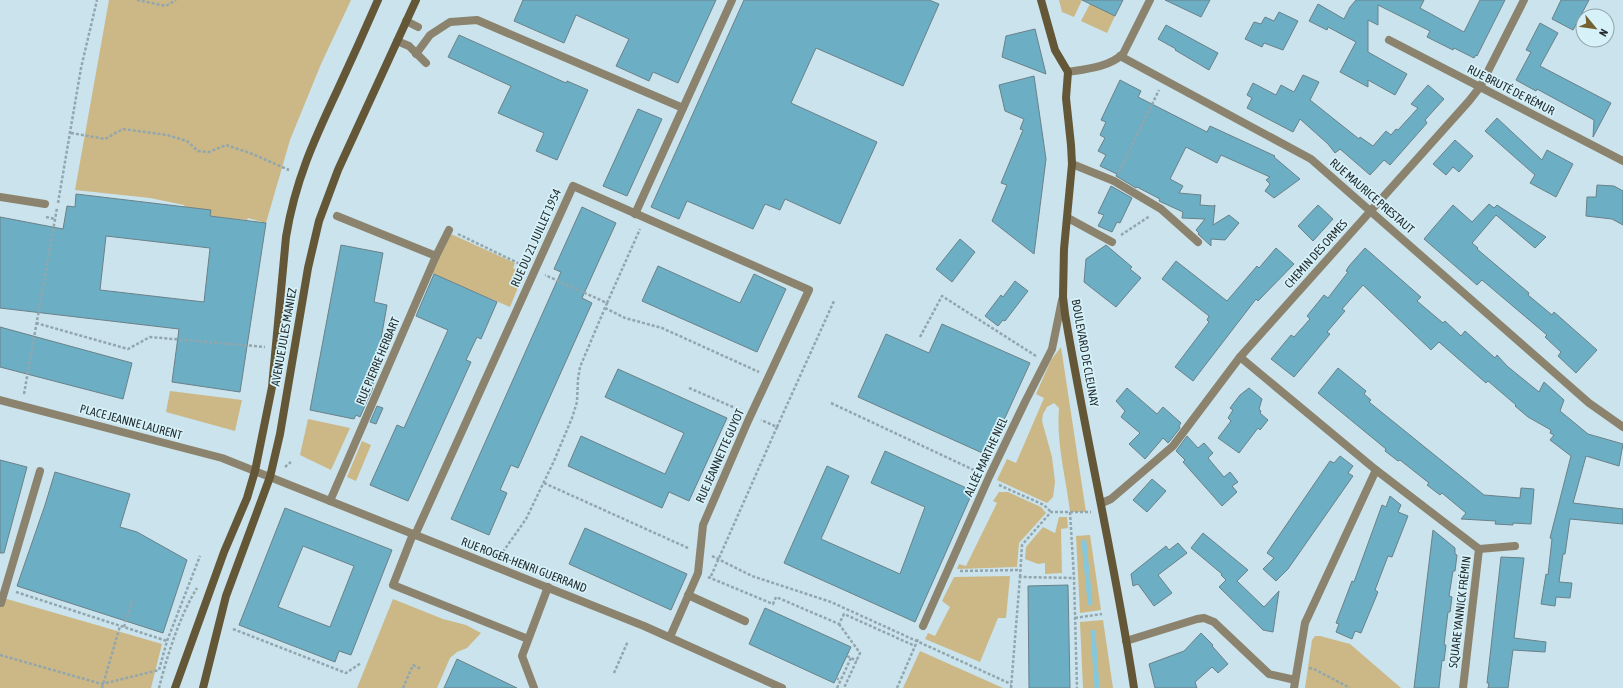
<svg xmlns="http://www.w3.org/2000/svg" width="1623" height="688" font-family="'Asap Condensed',sans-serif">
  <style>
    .green { fill: #ccb886 }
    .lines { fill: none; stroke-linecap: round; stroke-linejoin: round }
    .stream { stroke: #85c8dd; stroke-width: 5 }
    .building { fill: #6caec3; stroke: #6a8189; fill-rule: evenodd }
    .path { stroke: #92a6ad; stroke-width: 2.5; stroke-dasharray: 3 2; stroke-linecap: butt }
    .service { stroke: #8b836d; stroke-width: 8 }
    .pedestrian { stroke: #8b836d; stroke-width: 8 }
    .minor { stroke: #8b836d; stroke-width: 8 }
    .secondary { stroke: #635737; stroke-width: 8 }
    .labels { text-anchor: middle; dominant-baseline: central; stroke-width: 3.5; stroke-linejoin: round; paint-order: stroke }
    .street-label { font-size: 12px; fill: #242e31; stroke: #d7f1f9 }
  </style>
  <rect width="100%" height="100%" fill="#cae3ec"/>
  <!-- green -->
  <g class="green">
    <polygon points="109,0 351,0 321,64 290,140 266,223 248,218 247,220 210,216 211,210 185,207 184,205 150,198 75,190"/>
    <polygon points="1059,0 1082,0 1074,17 1062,12"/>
    <polygon points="1092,0 1115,16 1107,33 1081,21"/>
    <polygon points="451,234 515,263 513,268 524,273 510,307 431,273"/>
    <path d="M 1061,347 L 1086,512 L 1070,512 C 1066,478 1056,443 1059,408 L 1054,403 L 1047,407 L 1043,414 L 1042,421 L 1052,457 L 1055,482 L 1053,497 L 1047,503 L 997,480 L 1007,459 L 1016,463 L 1044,398 L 1036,394 L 1051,360 Z"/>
    <polygon points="170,391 242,400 235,431 166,412"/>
    <polygon points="308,419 350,428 331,470 300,455"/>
    <polygon points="362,441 371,445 356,481 347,477"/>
    <polygon points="999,492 1008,492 1041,507 1046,513 1019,543 1017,567 957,569 959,564 966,566 997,503 993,501"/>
    <polygon points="1059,517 1067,517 1068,528 1061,529 1062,573 1045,574 1045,563 1038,564 1025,559 1026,547 1043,527 1055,533"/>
    <polygon points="1090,535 1101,610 1080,613 1076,536"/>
    <polygon points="1010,576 1006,618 998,618 980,662 925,639 928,633 935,636 950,607 942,601 954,577"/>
    <polygon points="0,597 162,644 151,688 0,688"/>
    <polygon points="393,599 443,619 466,625 481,633 467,648 457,652 450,658 437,688 357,688"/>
    <polygon points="1103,620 1113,688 1083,688 1080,622"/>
    <polygon points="1315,636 1320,636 1350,644 1401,688 1305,688 1312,640"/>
    <polygon points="920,651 1003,688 903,688"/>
  </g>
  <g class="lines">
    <!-- stream -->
    <g class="stream">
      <polyline points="1084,542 1090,603"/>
      <polyline points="1093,632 1097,688"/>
    </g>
  </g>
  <!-- building -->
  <g class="building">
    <polygon points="523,0 716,0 678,83 653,72 649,81 616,66 629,39 576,15 564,43 514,21"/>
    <polygon points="744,0 929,0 939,4 903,86 816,48 791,103 877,142 840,224 785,199 780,210 765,204 753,229 687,201 679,219 651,207"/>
    <polygon points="1082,0 1123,0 1115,16"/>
    <polygon points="1165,0 1210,0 1201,17"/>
    <polygon points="1356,0 1424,0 1420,8 1464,32 1480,0 1505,0 1477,56 1476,55 1474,58 1454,48 1453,50 1427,37 1430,31 1378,5 1378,25 1368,20 1368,52 1407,74 1395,95 1368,80 1368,87 1340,72 1356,42 1328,27 1327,30 1309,21 1318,4 1344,19 1350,7"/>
    <polygon points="1561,0 1589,0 1573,30 1552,19"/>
    <polygon points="1279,12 1298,21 1283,50 1264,43 1262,47 1245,39 1254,22 1261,24 1265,17 1274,21"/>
    <polygon points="1540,23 1558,33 1540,66 1611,103 1593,137 1594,120 1537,89 1536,91 1516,80 1531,52 1526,50"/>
    <polygon points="1166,25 1218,53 1209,70 1175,50 1176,49 1158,39"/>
    <polygon points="1035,29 1046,74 1002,57 1006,36"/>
    <polygon points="459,35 566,83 567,81 588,90 557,160 536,151 544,133 498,113 511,86 448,57"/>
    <polygon points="1303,75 1319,82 1310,100 1359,139 1360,137 1373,146 1386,131 1391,135 1396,129 1398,130 1418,108 1411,104 1428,85 1444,99 1425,120 1427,123 1390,165 1384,160 1370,175 1340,149 1335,153 1328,144 1300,119 1293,132 1247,108 1252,98 1247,95 1253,83 1276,95 1281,85 1294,92"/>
    <polygon points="1034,76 1046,159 1034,254 992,221 1007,185 1001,183 1023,130 1020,129 1024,119 1005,111 999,85"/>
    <polygon points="1120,80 1141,91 1138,97 1207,132 1210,126 1275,156 1274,157 1300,179 1274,198 1265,191 1270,184 1266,180 1270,177 1221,155 1217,163 1186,147 1170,179 1183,186 1179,193 1201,195 1200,205 1213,206 1215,205 1213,225 1229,215 1239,223 1225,240 1211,239 1211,246 1198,234 1199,233 1196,230 1205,219 1182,218 1183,212 1159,201 1160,199 1137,187 1136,188 1116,176 1117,174 1100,166 1106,155 1098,151 1105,138 1100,135 1106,122 1101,120"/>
    <polygon points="638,109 662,119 627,196 603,186"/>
    <polygon points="1497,118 1542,160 1547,150 1573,164 1556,197 1530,183 1535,175 1485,131"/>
    <polygon points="1455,140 1473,156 1459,172 1453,167 1446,175 1433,164"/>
    <polygon points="1597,185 1614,186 1623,191 1623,225 1612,219 1586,216 1587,197 1596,197"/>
    <polygon points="1111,186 1132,198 1120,223 1117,222 1112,232 1098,226 1104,215 1098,213"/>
    <path d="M 76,194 L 211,210 L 210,216 L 266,223 L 240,392 L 172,382 L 179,329 L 0,308 L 0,217 L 63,229 L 67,206 L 75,207 ZM 106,236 L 210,248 L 204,302 L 100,290 Z"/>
    <polygon points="1489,204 1494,208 1497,205 1546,237 1535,248 1496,215 1472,243 1478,248 1477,249 1529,293 1528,295 1552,315 1554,312 1597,350 1576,373 1558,356 1561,352 1545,337 1547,335 1482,280 1477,285 1424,239 1453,205 1472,222"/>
    <polygon points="1318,205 1333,219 1313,241 1298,226"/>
    <polygon points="582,207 616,223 582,298 592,303 518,468 511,465 500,490 507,493 489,535 451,519 561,272 554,269"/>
    <polygon points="960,239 975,252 952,282 936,269"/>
    <polygon points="341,245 383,253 374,302 387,305 372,390 360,417 356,415 354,419 310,410"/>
    <polygon points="1106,245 1132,267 1130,269 1141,278 1116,307 1084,282 1086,259"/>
    <polygon points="1276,248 1294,264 1258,301 1256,299 1193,381 1175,367 1209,322 1207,320 1209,316 1162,279 1176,261 1227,301 1257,266 1259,268"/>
    <polygon points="1365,248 1421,297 1417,301 1443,323 1445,321 1461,336 1465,331 1495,358 1497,355 1507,366 1539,392 1544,382 1564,400 1560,411 1588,434 1623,444 1619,466 1586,456 1573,503 1623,509 1623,524 1570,519 1565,554 1563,554 1559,582 1572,583 1570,598 1556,597 1555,606 1541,604 1546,574 1548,575 1552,539 1550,538 1571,456 1550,440 1554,435 1550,433 1551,430 1528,417 1515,406 1516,405 1488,381 1486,383 1439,342 1431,350 1363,285 1342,309 1345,311 1327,332 1330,334 1294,377 1271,359 1291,335 1294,337 1310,319 1307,316 1324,295 1328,298 1348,272 1346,271 1349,266"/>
    <polygon points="658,266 740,303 754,274 786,289 757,352 642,301"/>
    <polygon points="434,274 497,302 481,339 477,337 466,360 471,362 408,501 370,485 397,425 404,428 448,330 416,316"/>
    <polygon points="1015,281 1028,291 1005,321 1003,320 998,326 985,316 1001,295 1003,297"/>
    <polygon points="942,324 1030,363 1004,420 1005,420 989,456 858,397 886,334 929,353"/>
    <polygon points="0,327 132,363 123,399 0,367"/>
    <polygon points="1338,368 1366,391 1364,394 1371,400 1369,402 1484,495 1520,498 1521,488 1534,489 1531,524 1513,523 1513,525 1495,524 1496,521 1461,519 1466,513 1442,493 1440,495 1427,485 1429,483 1400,460 1398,461 1385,451 1386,449 1318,393"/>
    <polygon points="618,369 727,418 689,501 669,492 662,508 568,466 581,436 665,474 684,433 605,397"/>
    <polygon points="1127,388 1157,414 1163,407 1181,423 1179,426 1180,428 1169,442 1168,443 1163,438 1145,459 1129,444 1140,433 1121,417 1125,411 1116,401"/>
    <polygon points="1249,388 1262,399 1259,409 1261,411 1260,413 1268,420 1260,430 1258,428 1239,453 1218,438 1231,421 1228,418 1233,410 1230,408 1240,395"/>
    <polygon points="377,406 383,408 376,424 370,422"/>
    <polygon points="1187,436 1198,448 1204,443 1213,453 1208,458 1224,477 1230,472 1238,482 1232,486 1237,492 1222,506 1183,462 1185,460 1176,451"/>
    <polygon points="885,451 973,491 915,622 784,563 827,466 849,476 821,539 900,574 925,507 871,483"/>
    <polygon points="1340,456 1353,466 1348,473 1353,476 1288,569 1276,581 1263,569 1274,558 1267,553 1330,461 1334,463"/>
    <polygon points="0,460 27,467 4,553 0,553"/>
    <polygon points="55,472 130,494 120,527 137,532 187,560 163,633 17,586 45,505"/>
    <polygon points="1152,479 1166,491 1147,512 1133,500"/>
    <polygon points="1390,496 1401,505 1398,512 1408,516 1392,557 1388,556 1375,590 1378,592 1361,633 1355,631 1352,639 1336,632 1339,624 1336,623 1352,581 1354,582 1382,505 1386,507"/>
    <path d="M 285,508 L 392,550 L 351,655 L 339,651 L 335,662 L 239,625 ZM 303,546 L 354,566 L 330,627 L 278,607 Z"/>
    <polygon points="585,528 687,574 671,610 569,564"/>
    <polygon points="1433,530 1455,548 1455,554 1457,555 1455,571 1453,571 1449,596 1452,597 1450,612 1448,612 1444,645 1446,645 1444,661 1442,660 1439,688 1414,688"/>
    <polygon points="1203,533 1248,570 1237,581 1264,607 1279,591 1273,632 1263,630 1219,587 1226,580 1221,575 1222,574 1191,548"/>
    <polygon points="1178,543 1187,553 1158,575 1172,593 1154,606 1138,584 1133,586 1131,574 1166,546 1169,550"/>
    <polygon points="1501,557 1524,558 1514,638 1546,642 1545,652 1513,650 1508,688 1488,688 1489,683 1487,683"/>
    <polygon points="1068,585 1070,688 1029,688 1028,586"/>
    <polygon points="765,608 851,647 834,683 749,644"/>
    <polygon points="1201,633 1213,645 1212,646 1228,664 1218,673 1212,667 1195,682 1197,688 1155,688 1149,664 1184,651"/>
    <polygon points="457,659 517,688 444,688"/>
  </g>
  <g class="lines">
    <!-- path -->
    <g class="path">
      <polyline points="137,0 166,6 176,0"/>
      <polyline points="71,133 105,139 123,129 167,135 187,141 198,151 209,152 226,145 250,153 289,170"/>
      <polyline points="1119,172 1159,90"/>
      <polyline points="58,203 81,68 97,0"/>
      <polyline points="46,217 55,219"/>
      <polyline points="458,234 524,266"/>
      <polyline points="1121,235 1150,216"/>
      <polyline points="607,303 640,229"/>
      <polyline points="605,308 625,318 662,328 759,372"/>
      <polyline points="36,323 128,349 150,337 265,347"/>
      <polyline points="920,337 942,296 1036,356"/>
      <polyline points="689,388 740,410"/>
      <polyline points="24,394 57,208"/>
      <polyline points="831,403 978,472"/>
      <polyline points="777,427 834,301"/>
      <polyline points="285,467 291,462"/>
      <polyline points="544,483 688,548"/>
      <polyline points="999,485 1044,505 1051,512"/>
      <polyline points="1070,512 1074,578 1077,688"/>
      <polyline points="500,556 526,519 554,461 572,418 577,402 578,379 580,367 607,303 545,275"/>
      <polyline points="712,556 752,576 831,602 1011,684"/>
      <polyline points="960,571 1020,570"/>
      <polyline points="711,576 777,427 761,420"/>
      <polyline points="708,577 773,604 776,597 839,624 844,614 915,646"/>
      <polyline points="1020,577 1022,545 1051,512 1091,512"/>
      <polyline points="16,592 167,641"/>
      <polyline points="1075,618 1102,614"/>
      <polyline points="839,624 860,653 844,688"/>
      <polyline points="124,627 132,601"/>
      <polyline points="233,629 346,673 361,663"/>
      <polyline points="0,655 102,684 159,670 167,641 200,556"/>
      <polyline points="847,656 857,661"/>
      <polyline points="1309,668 1314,669 1350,688"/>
      <polyline points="614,673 628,641"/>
      <polyline points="836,678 840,680"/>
      <polyline points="102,688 120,626"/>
      <path d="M 159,688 C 167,656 180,615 197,588"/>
      <polyline points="403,688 413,665 421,669"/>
      <polyline points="837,688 851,658"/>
      <polyline points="897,688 918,639"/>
      <polyline points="1011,688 1020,577 1074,578"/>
    </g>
    <!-- service -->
    <g class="service">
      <polyline points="406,21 418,27"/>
      <polyline points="397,41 409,46 426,63"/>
      <polyline points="416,54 430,35 450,22 477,20 683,108"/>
      <polyline points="1072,164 1114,181 1161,209 1198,242"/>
      <polyline points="0,197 45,204"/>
      <polyline points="635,214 732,0"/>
      <polyline points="337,216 436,256"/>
      <polyline points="1068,218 1112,242"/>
      <polyline points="413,534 393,585 528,639"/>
      <polyline points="688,595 745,621"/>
      <polyline points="534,688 522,656 548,587"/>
    </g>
    <!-- pedestrian -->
    <polyline class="pedestrian" points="1,603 40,471"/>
    <!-- minor -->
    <g class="minor">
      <polyline points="1389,40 1623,161"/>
      <polyline points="1120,56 1311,159 1589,403 1623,427"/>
      <path d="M 1068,72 C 1087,69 1109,67 1123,54 L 1150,0"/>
      <polyline points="1240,357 1376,470"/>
      <polyline points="0,400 222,458 644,626 782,688"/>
      <polyline points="330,501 436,256 449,230"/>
      <polyline points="1102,503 1111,499 1173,446 1240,357 1469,101 1480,87 1524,0"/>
      <polyline points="415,535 573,186 809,290 748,421 703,525 698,573 670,637"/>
      <polyline points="1479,549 1515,546"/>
      <polyline points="923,626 989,477 1025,402 1052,349 1062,300"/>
      <polyline points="1126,641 1197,619 1204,618 1214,622 1269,674 1295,680"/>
      <polyline points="1294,688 1305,623 1376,470 1479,549 1463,688"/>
    </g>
    <!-- secondary -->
    <g class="secondary">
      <path d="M 1041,0 L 1055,50 L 1068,72 L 1066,98 L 1071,145 L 1072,164 L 1064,249 L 1063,297 L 1065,314 C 1086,439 1115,563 1134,688"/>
      <path d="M 175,688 L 224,552 L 247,498 L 255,471 L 272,387 L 286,237 C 295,181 314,140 338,89 C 352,59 365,30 378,0"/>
      <polyline points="203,688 226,596 270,477 280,434 308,268 319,221 338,170 416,0"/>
    </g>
  </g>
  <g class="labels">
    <!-- street labels -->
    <g class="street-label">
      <text transform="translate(1511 90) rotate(27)">RUE BRUTÉ DE RÉMUR</text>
      <text transform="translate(1372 196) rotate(41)">RUE MAURICE PRESTAUT</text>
      <text transform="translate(536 238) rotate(-66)">RUE DU 21 JUILLET 1954</text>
      <text transform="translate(1316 254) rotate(-48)">CHEMIN DES ORMES</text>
      <text transform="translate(284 337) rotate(-80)">AVENUE JULES MANIEZ</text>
      <text transform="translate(1085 353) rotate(80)">BOULEVARD DE CLEUNAY</text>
      <text transform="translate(378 361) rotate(-67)">RUE PIERRE HERBART</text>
      <text transform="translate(131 422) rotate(15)">PLACE JEANNE LAURENT</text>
      <text transform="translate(720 456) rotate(-66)">RUE JEANNETTE GUYOT</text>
      <text transform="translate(986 457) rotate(-65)">ALLÉE MARTHE NIEL</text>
      <text transform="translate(524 565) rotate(21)">RUE ROGER-HENRI GUERRAND</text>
      <text transform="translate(1460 612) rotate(-83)">SQUARE YANNICK FRÉMIN</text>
    </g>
  </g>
  <!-- north arrow -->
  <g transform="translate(1595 28) rotate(119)"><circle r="19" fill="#d7f1f9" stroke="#8fa3a9"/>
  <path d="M0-3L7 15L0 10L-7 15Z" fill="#746230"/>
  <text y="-6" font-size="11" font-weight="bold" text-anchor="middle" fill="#242e31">N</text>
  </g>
</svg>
